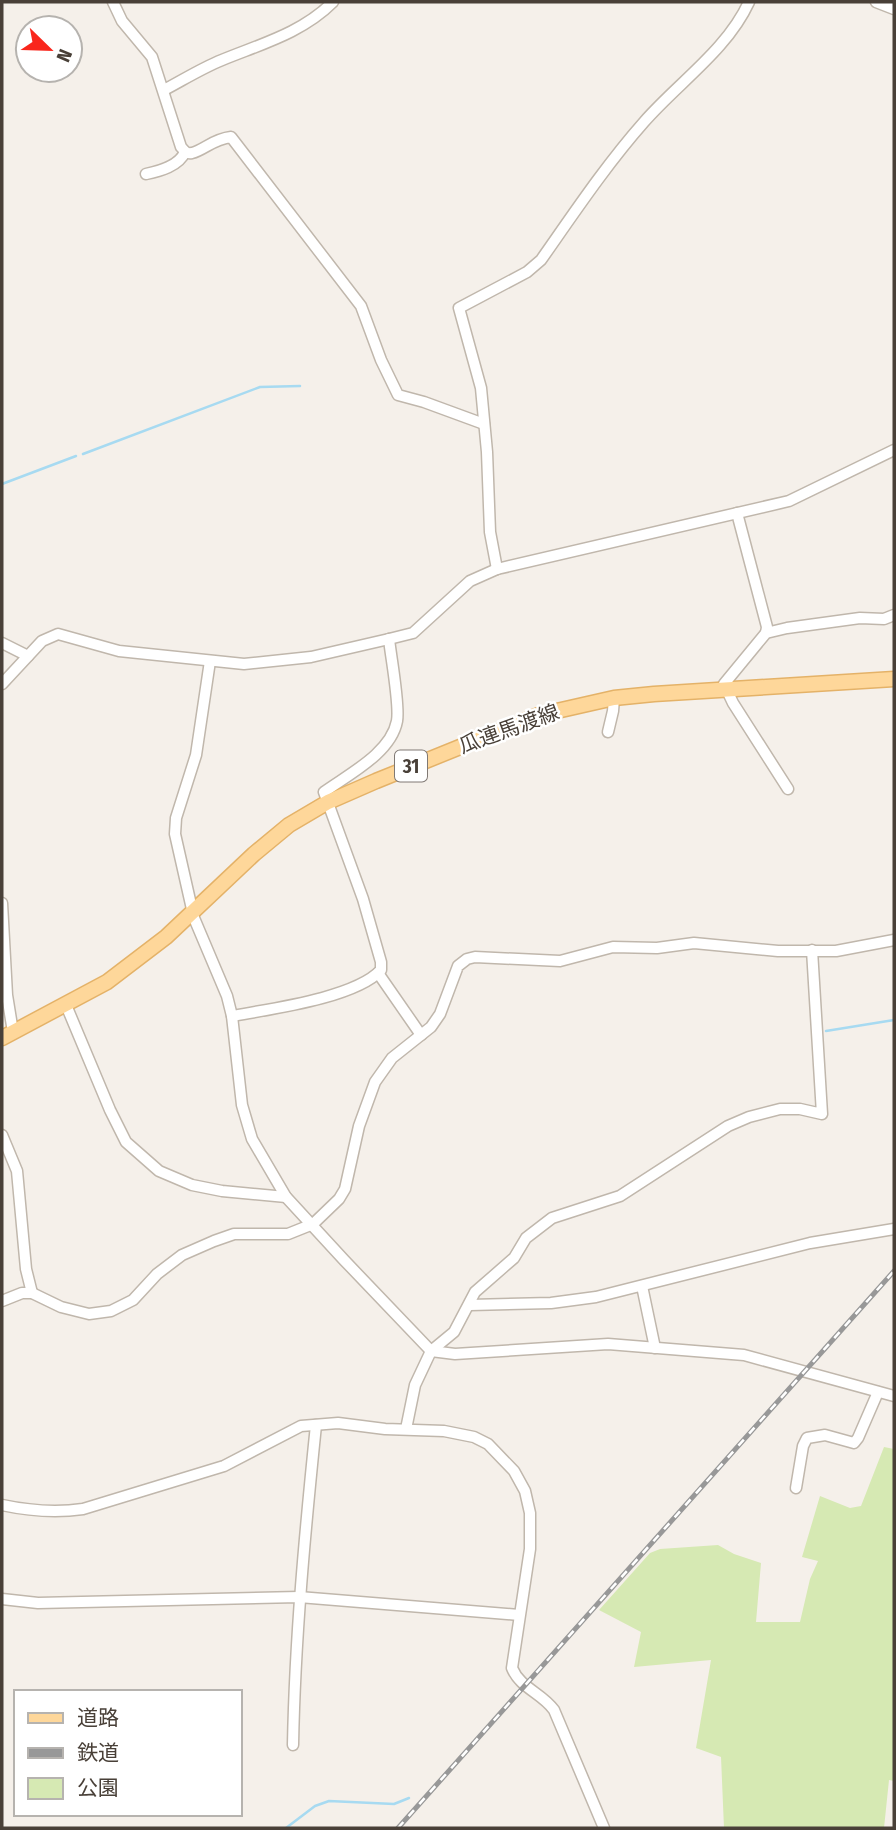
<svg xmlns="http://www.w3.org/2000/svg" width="896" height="1830" font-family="'Fira Sans Condensed','Noto Sans JP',sans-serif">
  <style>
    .green { fill: #d6e9b3 }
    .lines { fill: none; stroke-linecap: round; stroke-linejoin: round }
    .stream { stroke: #a7daf1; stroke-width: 2.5 }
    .minor-casing { stroke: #c0b7ac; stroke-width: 13 }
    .major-casing { stroke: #e4b268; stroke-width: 17 }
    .minor { stroke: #fff; stroke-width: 10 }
    .major { stroke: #fed79a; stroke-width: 14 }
    .rail-casing { stroke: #989898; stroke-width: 5 }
    .rail { stroke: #fff; stroke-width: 2.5; stroke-dasharray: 8; stroke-linecap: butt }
    .labels { text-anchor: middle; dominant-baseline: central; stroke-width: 5; stroke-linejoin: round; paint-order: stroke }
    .shield { fill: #fff; stroke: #807974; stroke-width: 2 }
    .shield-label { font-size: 19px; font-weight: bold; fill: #494038 }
    .street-label { font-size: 21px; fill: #494038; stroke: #fff }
  </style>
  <rect width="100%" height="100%" fill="#f5f0ea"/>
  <!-- green -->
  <polygon class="green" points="884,1447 894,1449 894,1781 889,1780 884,1828 724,1828 721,1757 696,1748 711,1660 634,1667 641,1632 599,1610 650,1553 660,1549 718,1545 734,1554 761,1563 756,1622 800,1622 810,1579 818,1561 802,1557 820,1496 850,1508 861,1506"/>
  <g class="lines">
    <!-- stream -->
    <g class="stream">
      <polyline points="83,454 260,387 300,386"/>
      <polyline points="2,484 76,456"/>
      <polyline points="826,1031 894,1020"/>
      <polyline points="286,1828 315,1806 329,1801 394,1804 409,1798"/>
    </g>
    <defs>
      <g id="minor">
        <path d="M 113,2 L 122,21 L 152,57 L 181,147 C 185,151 186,154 192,153 C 204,150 213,139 231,137 L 361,306 L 381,360 L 398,395 L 424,402 L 484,424"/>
        <polyline points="876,2 894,9"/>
        <path d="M 164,90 C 183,80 202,68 222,60 C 261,44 302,33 333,2"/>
        <path d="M 146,174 C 160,171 179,166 185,152"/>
        <polyline points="737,513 767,627 766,633"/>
        <path d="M 497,569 L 490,532 L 487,452 L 481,388 L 459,308 L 527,272 L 541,260 C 574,213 606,165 644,122 C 678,83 727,50 749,2"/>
        <polyline points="2,643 28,656"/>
        <polyline points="210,661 196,755 176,818 175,834 194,918 227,996 232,1016 242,1105 252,1139 286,1197 344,1260 431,1351 455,1354 608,1344 744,1355 894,1396"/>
        <polyline points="2,684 42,641 58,634 119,651 244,664 311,657 389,639 413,633 470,581 497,569 789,501 894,450"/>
        <polyline points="608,732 613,711 614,698"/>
        <polyline points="788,789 733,703 724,684 766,633 787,628 860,618 884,619 894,615"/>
        <polyline points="2,903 7,995 13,1032"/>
        <polyline points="378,973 421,1035"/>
        <polyline points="66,1005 110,1110 126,1142 159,1171 192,1185 222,1191 286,1197"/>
        <path d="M 232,1016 C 270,1009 355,998 381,970 L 381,962 L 363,899 L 324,792 C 349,774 391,753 397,721 C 400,705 391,658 389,639"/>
        <polyline points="2,1135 17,1171 26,1269 32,1293"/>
        <polyline points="642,1286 655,1348"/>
        <polyline points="2,1301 22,1293 32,1293 61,1307 89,1314 111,1311 133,1300 157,1274 182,1255 214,1241 234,1234 288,1234 313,1224 339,1199 345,1189 359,1126 375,1082 392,1058 431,1027 440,1014 458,966 467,959 475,957 560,961 613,947 657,948 694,943 778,951 836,951 894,940"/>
        <polyline points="470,1305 551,1303 596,1297 810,1243 894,1229"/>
        <polyline points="406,1429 415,1385 431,1351 454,1332 475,1292 514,1258 526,1238 552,1218 620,1196 728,1126 749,1117 780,1109 800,1109 822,1114 812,950"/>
        <polyline points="796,1488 803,1446 807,1438 825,1435 854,1443 858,1438 878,1392"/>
        <path d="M 2,1505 C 30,1511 55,1513 83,1509 L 224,1466 L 301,1426 L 338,1423 L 385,1429 L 444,1431 L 474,1437 L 488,1444 L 514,1471 L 525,1491 L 530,1513 L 530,1549 L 512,1668 C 520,1688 542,1693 554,1710 L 604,1828"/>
        <polyline points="2,1599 38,1603 299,1597 519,1615"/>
        <path d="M 293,1745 C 295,1638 305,1532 316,1425"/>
      </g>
      <polyline id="major" points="2,1038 107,982 166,937 254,854 289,825 328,802 376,781 539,715 614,698 654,694 894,679"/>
    </defs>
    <!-- minor casing -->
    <use href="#minor" class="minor-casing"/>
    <!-- major casing -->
    <use href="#major" class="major-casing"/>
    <!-- minor -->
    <use href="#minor" class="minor"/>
    <!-- major -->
    <use href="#major" class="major"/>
    <defs>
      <polyline id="rail" points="398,1828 894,1271"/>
    </defs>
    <!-- rail casing -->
    <use href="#rail" class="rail-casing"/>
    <!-- rail -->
    <use href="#rail" class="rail"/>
  </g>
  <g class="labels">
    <!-- shield labels -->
    <rect class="shield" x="395" y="750.5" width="32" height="31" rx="5"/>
    <g class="shield-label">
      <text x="411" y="766">31</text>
    </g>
    <!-- street labels -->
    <g class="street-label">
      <text transform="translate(509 729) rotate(-20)">瓜連馬渡線</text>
    </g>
  </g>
  <!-- border -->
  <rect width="896" height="1830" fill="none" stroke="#494038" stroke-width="7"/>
  <!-- legend -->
  <rect x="14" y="1690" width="228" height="126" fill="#ffffff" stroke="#b6b3af" stroke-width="2"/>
  <rect x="28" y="1713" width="35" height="10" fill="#fed79a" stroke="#b6b3af" stroke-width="2"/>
  <text x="77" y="1725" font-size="21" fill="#494038">道路</text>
  <rect x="28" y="1748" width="35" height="10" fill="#989898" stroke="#b6b3af" stroke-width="2"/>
  <text x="77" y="1760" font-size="21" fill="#494038">鉄道</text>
  <rect x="28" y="1778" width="35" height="21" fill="#d6e9b3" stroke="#b6b3af" stroke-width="2"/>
  <text x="77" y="1795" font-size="21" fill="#494038">公園</text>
  <!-- north arrow -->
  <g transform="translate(49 49) rotate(113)"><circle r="33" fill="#ffffff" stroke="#b6b3af" stroke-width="2"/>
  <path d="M0-5L12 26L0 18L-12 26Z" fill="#f9261c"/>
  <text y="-10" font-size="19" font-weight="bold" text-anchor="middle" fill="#494038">N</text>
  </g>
</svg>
